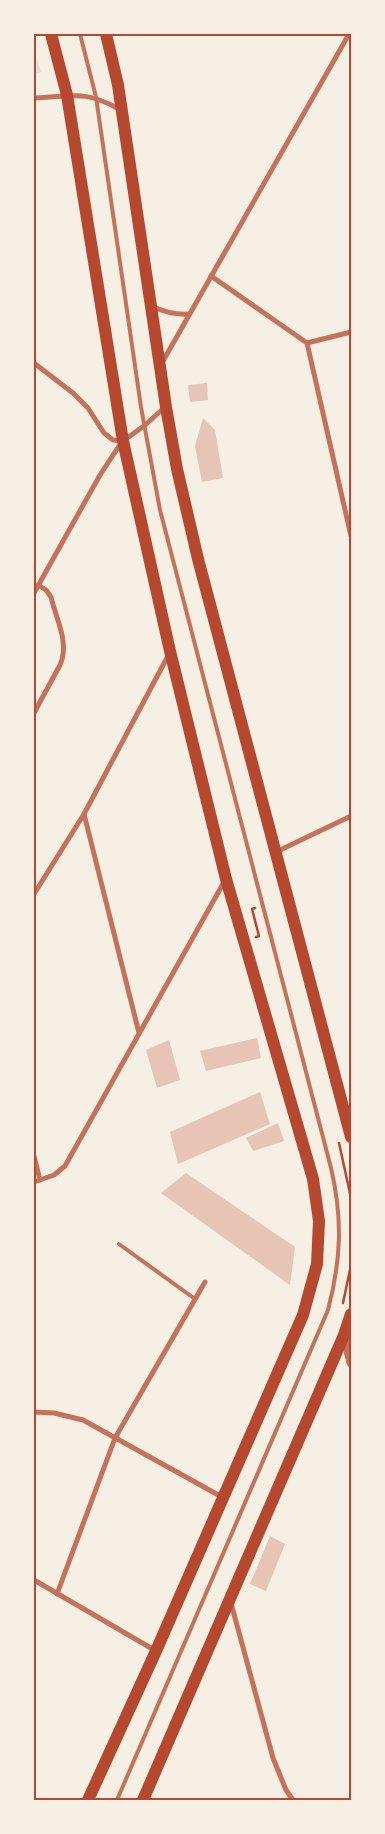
<svg xmlns="http://www.w3.org/2000/svg" width="385" height="1834" font-family="'Open Sans',sans-serif">
  <style>
    .green { fill: #e2e4dc }
    .building { fill: #e6c5b7 }
    .lines { fill: none; stroke-linecap: round; stroke-linejoin: round }
    .path { stroke: #b5482f; stroke-width: 2.5 }
    .service { stroke: #c5725c; stroke-width: 4 }
    .minor { stroke: #c5725c; stroke-width: 5 }
    .tertiary { stroke: #c5725c; stroke-width: 9 }
    .primary { stroke: #b5482f; stroke-width: 12 }
    .neatline { fill: none; stroke: #b5482f; stroke-width: 2 }
  </style>
  <rect width="100%" height="100%" fill="#f6efe4"/>
  <!-- green -->
  <polygon class="green" points="34,47 41,72 34,75"/>
  <!-- building -->
  <g class="building">
    <polygon points="207,383 208,400 190,402 188,385"/>
    <polygon points="203,418 215,430 223,478 202,482 195,446"/>
    <polygon points="257,1038 261,1058 206,1071 200,1051"/>
    <polygon points="169,1040 180,1080 157,1088 146,1050"/>
    <polygon points="260,1092 270,1124 178,1164 170,1132"/>
    <polygon points="278,1123 284,1141 253,1151 246,1138"/>
    <polygon points="186,1173 295,1247 290,1285 161,1193"/>
    <polygon points="270,1536 285,1544 266,1591 250,1584"/>
  </g>
  <g class="lines">
    <!-- path -->
    <g class="path">
      <polyline points="255,908 252,909 259,936 256,937"/>
      <polyline points="339,1143 351,1198"/>
      <polyline points="343,1303 351,1265"/>
    </g>
    <!-- service -->
    <g class="service">
      <path d="M 80,34 L 96,97 L 141,407 L 160,510 L 331,1168 C 343,1219 341,1260 328,1310 L 117,1800"/>
      <polyline points="119,1244 195,1299"/>
    </g>
    <!-- minor -->
    <g class="minor">
      <path d="M 34,98 C 71,97 83,89 119,109"/>
      <polyline points="211,276 307,343 351,332"/>
      <path d="M 151,306 C 164,312 175,315 189,314"/>
      <polyline points="307,343 351,536"/>
      <polyline points="163,361 349,34"/>
      <polyline points="34,363 73,393 88,408 104,433 113,440 123,441 144,426 165,407"/>
      <polyline points="34,593 100,475 121,443"/>
      <path d="M 34,713 L 60,665 C 70,643 56,619 51,597 L 46,590 L 38,585"/>
      <polyline points="84,814 139,1033"/>
      <polyline points="276,852 351,816"/>
      <polyline points="34,894 84,814 169,654"/>
      <polyline points="34,1156 40,1180"/>
      <polyline points="34,1182 54,1175 65,1166 224,882"/>
      <polyline points="34,1412 54,1413 83,1420 222,1497"/>
      <polyline points="34,1580 156,1651"/>
      <polyline points="57,1594 115,1438 205,1282"/>
      <polyline points="231,1603 273,1758 286,1790 293,1800"/>
      <polyline points="34,1799 35,1800"/>
    </g>
    <!-- tertiary -->
    <polyline class="tertiary" points="344,1335 351,1363"/>
    <!-- primary -->
    <g class="primary">
      <polyline points="51,34 67,95 123,441 170,651 226,879 313,1179 319,1221 317,1264 303,1315 156,1651 88,1800"/>
      <polyline points="106,34 118,85 166,407 177,469 198,559 351,1137"/>
      <polyline points="143,1800 344,1335 351,1314"/>
    </g>
  </g>
  <!-- border -->
  <rect width="385" height="1834" fill="none" stroke="#f6efe4" stroke-width="70"/>
  <rect x="35" y="35" width="315" height="1764" class="neatline"/>
</svg>
